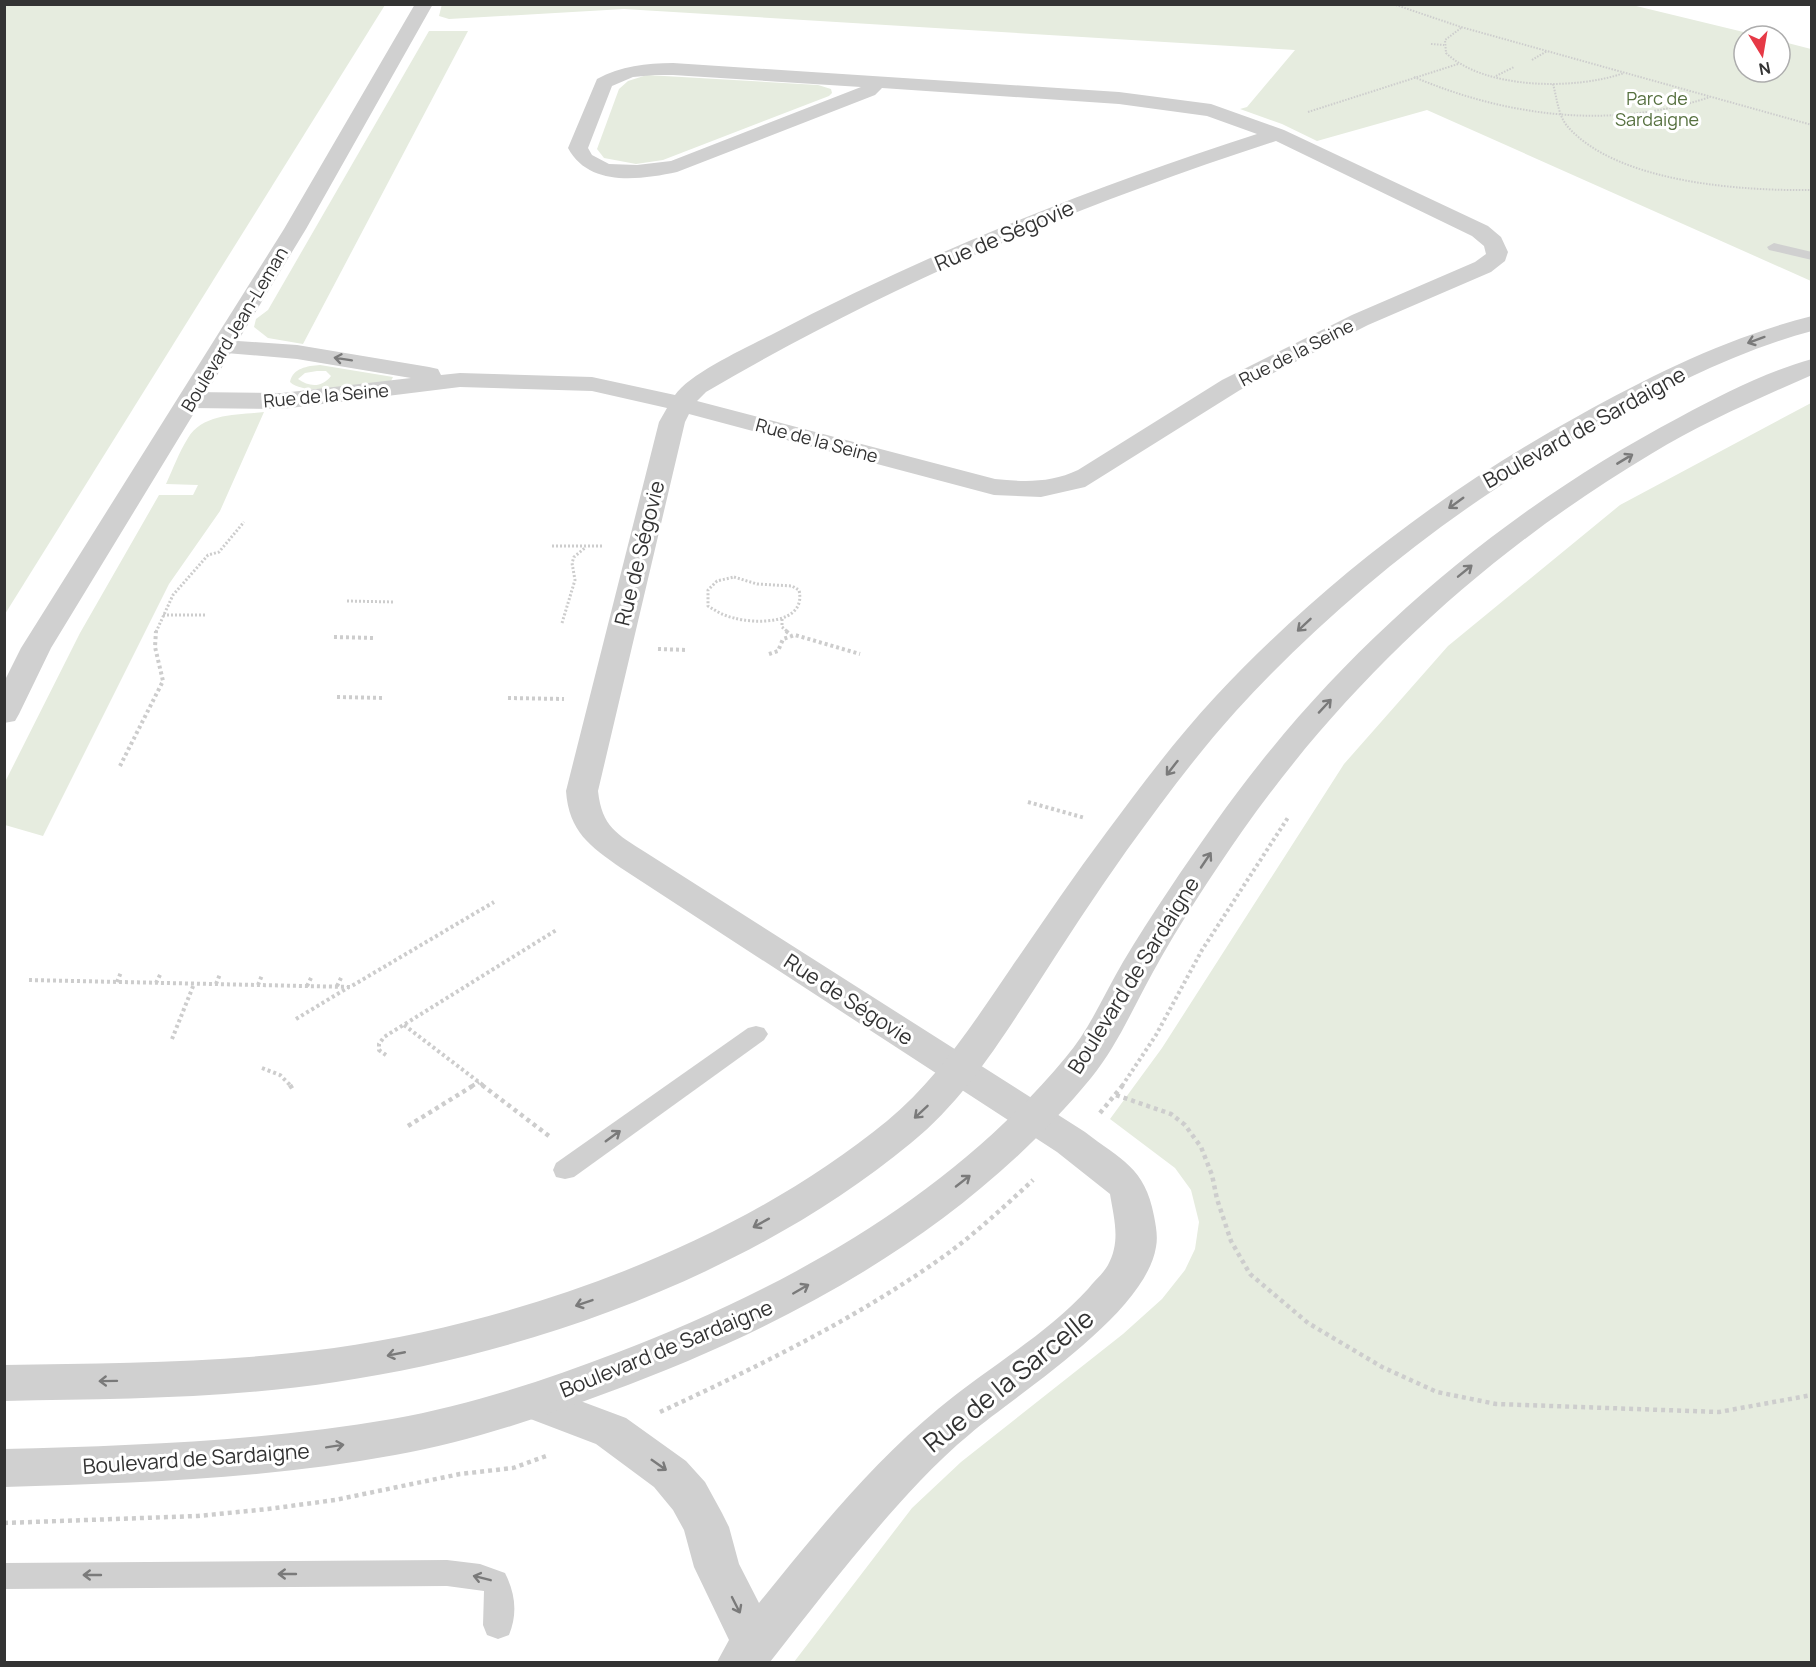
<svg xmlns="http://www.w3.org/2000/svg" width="1816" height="1667" font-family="Manrope,sans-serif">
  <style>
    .green { fill: #e6ecdf; fill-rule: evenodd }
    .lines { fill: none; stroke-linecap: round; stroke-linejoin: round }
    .path-far3 { stroke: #cdcdcd; stroke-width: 2; stroke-dasharray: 1.5 1.5; stroke-linecap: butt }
    .path-far2 { stroke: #cdcdcd; stroke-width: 3; stroke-dasharray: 2 2; stroke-linecap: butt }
    .path-far1 { stroke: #cdcdcd; stroke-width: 4; stroke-dasharray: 3 3; stroke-linecap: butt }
    .path { stroke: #cdcdcd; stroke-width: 4.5; stroke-dasharray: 4 4; stroke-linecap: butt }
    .service { fill: #d0d0d0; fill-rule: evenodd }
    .minor { fill: #d0d0d0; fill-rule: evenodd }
    .tertiary { fill: #d0d0d0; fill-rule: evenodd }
    .oneway { stroke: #7a7a7a }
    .labels { text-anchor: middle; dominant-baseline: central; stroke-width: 6; stroke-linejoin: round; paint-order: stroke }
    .far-park-label { font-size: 18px; fill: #56703f; stroke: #fff }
    .far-street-label { font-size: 18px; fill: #333; stroke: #fff }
    .street-label { font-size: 21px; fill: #333; stroke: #fff }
    .near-street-label { font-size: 26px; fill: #333; stroke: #fff }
  </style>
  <rect width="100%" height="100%" fill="#fff"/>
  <!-- green -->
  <g class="green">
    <polygon points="5,4 385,5 5,614 4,5"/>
    <polygon points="442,4 1632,5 1760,36 1744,36 1744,72 1780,72 1780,41 1811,49 1811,281 1427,110 1317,141 1282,124 1240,109 1247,107 1295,50 624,9 449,19 439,16"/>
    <polygon points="429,31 468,31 303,344 268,338 254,327 256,319 268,310"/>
    <polygon points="647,75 818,85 831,89 832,93 829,96 663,160 636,164 604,158 597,149 619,89 628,81"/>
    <path d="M 320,365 L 393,377 L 391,381 C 368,384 306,398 290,382 C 293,368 307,366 320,365 ZM 317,371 L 326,371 L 331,376 C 322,388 309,387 298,379 L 305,373 Z"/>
    <polygon points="1811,403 1811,1662 794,1662 912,1508 961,1462 1123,1334 1162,1299 1185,1270 1195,1249 1199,1222 1191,1190 1175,1168 1110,1119 1162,1048 1344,764 1448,646 1620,505"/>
    <path d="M 264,412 L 220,511 L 169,584 L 43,836 L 5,825 L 5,782 L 80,633 L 159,495 L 193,495 L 198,485 L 166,484 C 173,469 179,452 188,438 C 203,413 238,415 264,412 Z"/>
  </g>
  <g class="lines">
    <!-- path-far3 -->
    <g class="path-far3">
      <polyline points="1393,4 1461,27 1812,125"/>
      <path d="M 1461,28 L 1445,40 L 1446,53 C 1485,90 1576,90 1624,73"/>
      <polyline points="1431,44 1444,45"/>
      <polyline points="1532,60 1547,51"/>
      <polyline points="1496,76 1514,67"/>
      <path d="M 1414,77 C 1508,117 1612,130 1710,97"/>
      <path d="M 1553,84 C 1557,98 1558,116 1568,127 C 1618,183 1742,191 1812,190"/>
      <polyline points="1308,112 1458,64"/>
    </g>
    <!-- path-far2 -->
    <g class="path-far2">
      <polyline points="552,546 602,546"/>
      <path d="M 734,577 L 757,584 L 792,586 L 799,590 C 807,625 755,624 734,618 C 724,616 716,611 708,606 L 708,590 L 717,581 Z"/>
      <polyline points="347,601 395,602"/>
      <polyline points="163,615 207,615"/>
      <polyline points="782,619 782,627 788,632"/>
      <polyline points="562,623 575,580 572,563 574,557 586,547"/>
      <polyline points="156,632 173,595 208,555 219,552 244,522"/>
    </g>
    <!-- path-far1 -->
    <g class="path-far1">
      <polyline points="786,631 791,635"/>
      <polyline points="334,637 374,638"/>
      <polyline points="658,649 687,650"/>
      <polyline points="769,654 778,651 783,639 795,635 860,654"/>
      <polyline points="337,697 385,698"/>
      <polyline points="508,698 564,699"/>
      <polyline points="120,766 163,681 155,647 156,631"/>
      <polyline points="1028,802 1085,818"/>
      <polyline points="29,980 350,987 494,902"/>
      <polyline points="117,982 121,972"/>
      <polyline points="156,983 161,973"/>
      <polyline points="216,984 220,974"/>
      <polyline points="258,985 262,975"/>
      <polyline points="307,986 312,976"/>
      <polyline points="337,986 342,976"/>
      <polyline points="296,1019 349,987"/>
      <polyline points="404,1025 484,1086"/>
      <polyline points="172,1039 194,984"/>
      <polyline points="386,1055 379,1050 379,1044 384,1037 558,929"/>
      <polyline points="262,1068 280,1075 291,1086"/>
      <polyline points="472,1086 479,1082"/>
      <polyline points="1122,1086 1156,1035 1202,950 1289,816"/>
    </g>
    <!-- path -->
    <g class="path">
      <polyline points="290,1085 293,1090"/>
      <polyline points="482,1085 549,1136"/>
      <polyline points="1116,1095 1171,1114 1185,1125 1201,1147 1212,1175 1217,1199 1231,1241 1250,1274 1308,1323 1382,1367 1437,1392 1496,1404 1719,1412 1812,1395"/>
      <polyline points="1100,1113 1123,1085"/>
      <polyline points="408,1126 474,1085"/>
      <path d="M 660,1412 C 759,1366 858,1318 947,1254 C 977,1232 1005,1206 1033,1180"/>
      <polyline points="4,1523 198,1516 268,1509 335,1500 460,1474 513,1468 549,1455"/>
    </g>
    <!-- service -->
    <g class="service">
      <polygon points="1774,243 1812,252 1812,260 1769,250 1767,247"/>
      <polygon points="756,1026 764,1028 768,1034 764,1040 574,1177 565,1179 556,1177 553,1170 556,1163 748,1028"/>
      <path d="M 447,1560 L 480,1564 L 505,1573 C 515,1593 518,1613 509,1635 L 498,1639 L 487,1635 L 483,1625 L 484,1591 L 447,1586 L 4,1589 L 4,1563 Z"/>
    </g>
    <!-- minor -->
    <path class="minor" d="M 673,63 L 1119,92 L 1211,104 L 1284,130 L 1488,226 L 1501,237 L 1508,252 L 1505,261 L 1491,272 L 1368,325 L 1240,390 L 1085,487 L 1041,497 L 994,495 L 689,414 L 685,422 L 598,791 C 602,827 617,834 645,852 L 1085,1132 C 1121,1160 1145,1167 1154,1216 C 1156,1226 1158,1237 1156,1247 C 1145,1314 1021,1391 970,1434 C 953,1448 936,1464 920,1481 C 866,1538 818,1601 770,1662 L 717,1662 L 729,1640 L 694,1567 L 684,1530 L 673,1510 L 654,1487 L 596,1444 L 520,1415 L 513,1402 L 520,1389 L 535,1384 L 626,1418 L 686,1461 L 705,1482 L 722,1513 L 729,1527 L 739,1564 L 759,1603 C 814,1535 871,1464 938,1409 C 987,1368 1045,1336 1088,1289 C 1094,1281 1103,1274 1108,1265 C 1121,1241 1114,1219 1110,1194 L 1057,1152 L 621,868 C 590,846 569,832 566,791 L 659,422 L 667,408 L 592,391 L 460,387 L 282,409 L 191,408 L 182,405 L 178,400 L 182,395 L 191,392 L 282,393 L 411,378 L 297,359 L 214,352 L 211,347 L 214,342 L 223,340 L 297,345 L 429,367 L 438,369 L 441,375 L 460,373 L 592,377 L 675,395 C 689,374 747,347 771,335 C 927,253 1089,188 1257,134 L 1207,116 L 1119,104 L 882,88 L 875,95 L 677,172 C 639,180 589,187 568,148 L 597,79 C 621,66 646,63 673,63 ZM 655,75 L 673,75 L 861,87 L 671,161 L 637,165 L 609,164 L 592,155 L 588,148 L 612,86 L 633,77 ZM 1276,141 L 1472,236 L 1484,246 L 1486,254 L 1475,262 L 1352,315 L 1222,380 L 1078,470 C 1051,483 1024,482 995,479 L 697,401 L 706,392 C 890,284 1073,207 1276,141 Z"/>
    <!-- tertiary -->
    <g class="tertiary">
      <polygon points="415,4 433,4 306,229 51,648 19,714 15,721 4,723 4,682 21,648 284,229"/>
      <path d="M 1812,316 L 1812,331 C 1737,351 1667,387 1600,425 C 1465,500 1341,596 1236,711 C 1197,754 1162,802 1127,850 C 1095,895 1065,941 1035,988 C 999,1043 963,1101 911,1143 C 754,1273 536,1352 336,1382 C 226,1399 115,1399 4,1401 L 4,1365 C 114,1363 225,1363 334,1348 C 524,1321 737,1244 887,1121 C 938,1079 974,1022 1011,968 C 1042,923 1073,877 1106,833 C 1141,786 1176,739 1216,696 C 1321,584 1445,489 1580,415 C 1654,374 1729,337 1812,316 Z"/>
      <path d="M 1812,359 L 1812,375 C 1757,399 1702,423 1651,454 C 1490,550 1351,677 1243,830 C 1211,876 1180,923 1153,972 C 1133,1008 1117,1046 1091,1078 C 966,1230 791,1325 609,1392 C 539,1418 468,1442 395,1455 C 266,1479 135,1483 4,1487 L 4,1449 C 134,1446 264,1441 392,1419 C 469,1405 543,1381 616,1353 C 784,1289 949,1198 1066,1057 C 1090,1029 1104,994 1123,962 C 1152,914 1183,868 1215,823 C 1335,653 1496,514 1680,417 C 1721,395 1766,372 1812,359 Z"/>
    </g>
  </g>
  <!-- one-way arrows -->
  <defs><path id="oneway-shaft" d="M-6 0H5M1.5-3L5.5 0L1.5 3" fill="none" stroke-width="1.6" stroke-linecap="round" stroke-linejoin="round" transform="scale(1.5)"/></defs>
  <g class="oneway">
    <use href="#oneway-shaft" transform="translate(1756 340) rotate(160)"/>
    <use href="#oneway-shaft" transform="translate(343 359) rotate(-171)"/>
    <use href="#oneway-shaft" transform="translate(1625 459) rotate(-31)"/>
    <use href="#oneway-shaft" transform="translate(1456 503) rotate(144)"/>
    <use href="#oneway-shaft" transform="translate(1465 571) rotate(-39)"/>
    <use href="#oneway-shaft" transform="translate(1304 625) rotate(137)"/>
    <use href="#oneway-shaft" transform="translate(1325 706) rotate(-47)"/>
    <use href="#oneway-shaft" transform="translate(1172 768) rotate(128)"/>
    <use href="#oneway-shaft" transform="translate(1206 860) rotate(-56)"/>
    <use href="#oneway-shaft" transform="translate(921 1112) rotate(137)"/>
    <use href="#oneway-shaft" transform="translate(613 1136) rotate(-36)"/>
    <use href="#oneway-shaft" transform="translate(963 1181) rotate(-38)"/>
    <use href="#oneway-shaft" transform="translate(761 1223) rotate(151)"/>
    <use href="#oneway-shaft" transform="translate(801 1289) rotate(-30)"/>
    <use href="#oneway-shaft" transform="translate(584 1303) rotate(161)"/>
    <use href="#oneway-shaft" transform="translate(396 1354) rotate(169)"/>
    <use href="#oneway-shaft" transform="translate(108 1381) rotate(179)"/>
    <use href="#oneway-shaft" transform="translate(335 1446) rotate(-9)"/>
    <use href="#oneway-shaft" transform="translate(659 1465) rotate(35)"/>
    <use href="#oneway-shaft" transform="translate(287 1574) rotate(180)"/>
    <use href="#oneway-shaft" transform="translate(92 1575) rotate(180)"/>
    <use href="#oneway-shaft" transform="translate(482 1578) rotate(-166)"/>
    <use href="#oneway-shaft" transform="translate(736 1605) rotate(63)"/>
  </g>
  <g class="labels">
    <!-- far-park labels -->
    <g class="far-park-label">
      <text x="1657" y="98">Parc de<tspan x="1657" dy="21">Sardaigne</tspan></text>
    </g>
    <!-- far-street labels -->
    <g class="far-street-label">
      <text transform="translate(234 329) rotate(-59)">Boulevard Jean-Leman</text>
      <text transform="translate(1296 352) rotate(-27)">Rue de la Seine</text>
      <text transform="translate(326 395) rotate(-5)">Rue de la Seine</text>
      <text transform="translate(817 440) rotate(15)">Rue de la Seine</text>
    </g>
    <!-- street labels -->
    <g class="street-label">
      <text transform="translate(1004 235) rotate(-23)">Rue de Ségovie</text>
      <text transform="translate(1584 427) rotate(-29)">Boulevard de Sardaigne</text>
      <text transform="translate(639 553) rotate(-76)">Rue de Ségovie</text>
      <text transform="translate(1133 975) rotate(-58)">Boulevard de Sardaigne</text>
      <text transform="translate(849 999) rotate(33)">Rue de Ségovie</text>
      <text transform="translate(666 1348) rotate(-22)">Boulevard de Sardaigne</text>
      <text transform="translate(196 1458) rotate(-4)">Boulevard de Sardaigne</text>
    </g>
    <!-- near-street labels -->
    <g class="near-street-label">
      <text transform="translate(1008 1380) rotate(-39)">Rue de la Sarcelle</text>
    </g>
  </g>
  <!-- border -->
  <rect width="1816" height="1667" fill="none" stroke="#333333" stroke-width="12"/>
  <!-- north arrow -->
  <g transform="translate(1762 54) rotate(169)"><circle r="28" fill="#ffffff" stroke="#adadad" stroke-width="1.5"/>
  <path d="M0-4.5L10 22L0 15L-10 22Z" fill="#e63946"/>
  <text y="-9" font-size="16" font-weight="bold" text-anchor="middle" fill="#333333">N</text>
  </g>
</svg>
